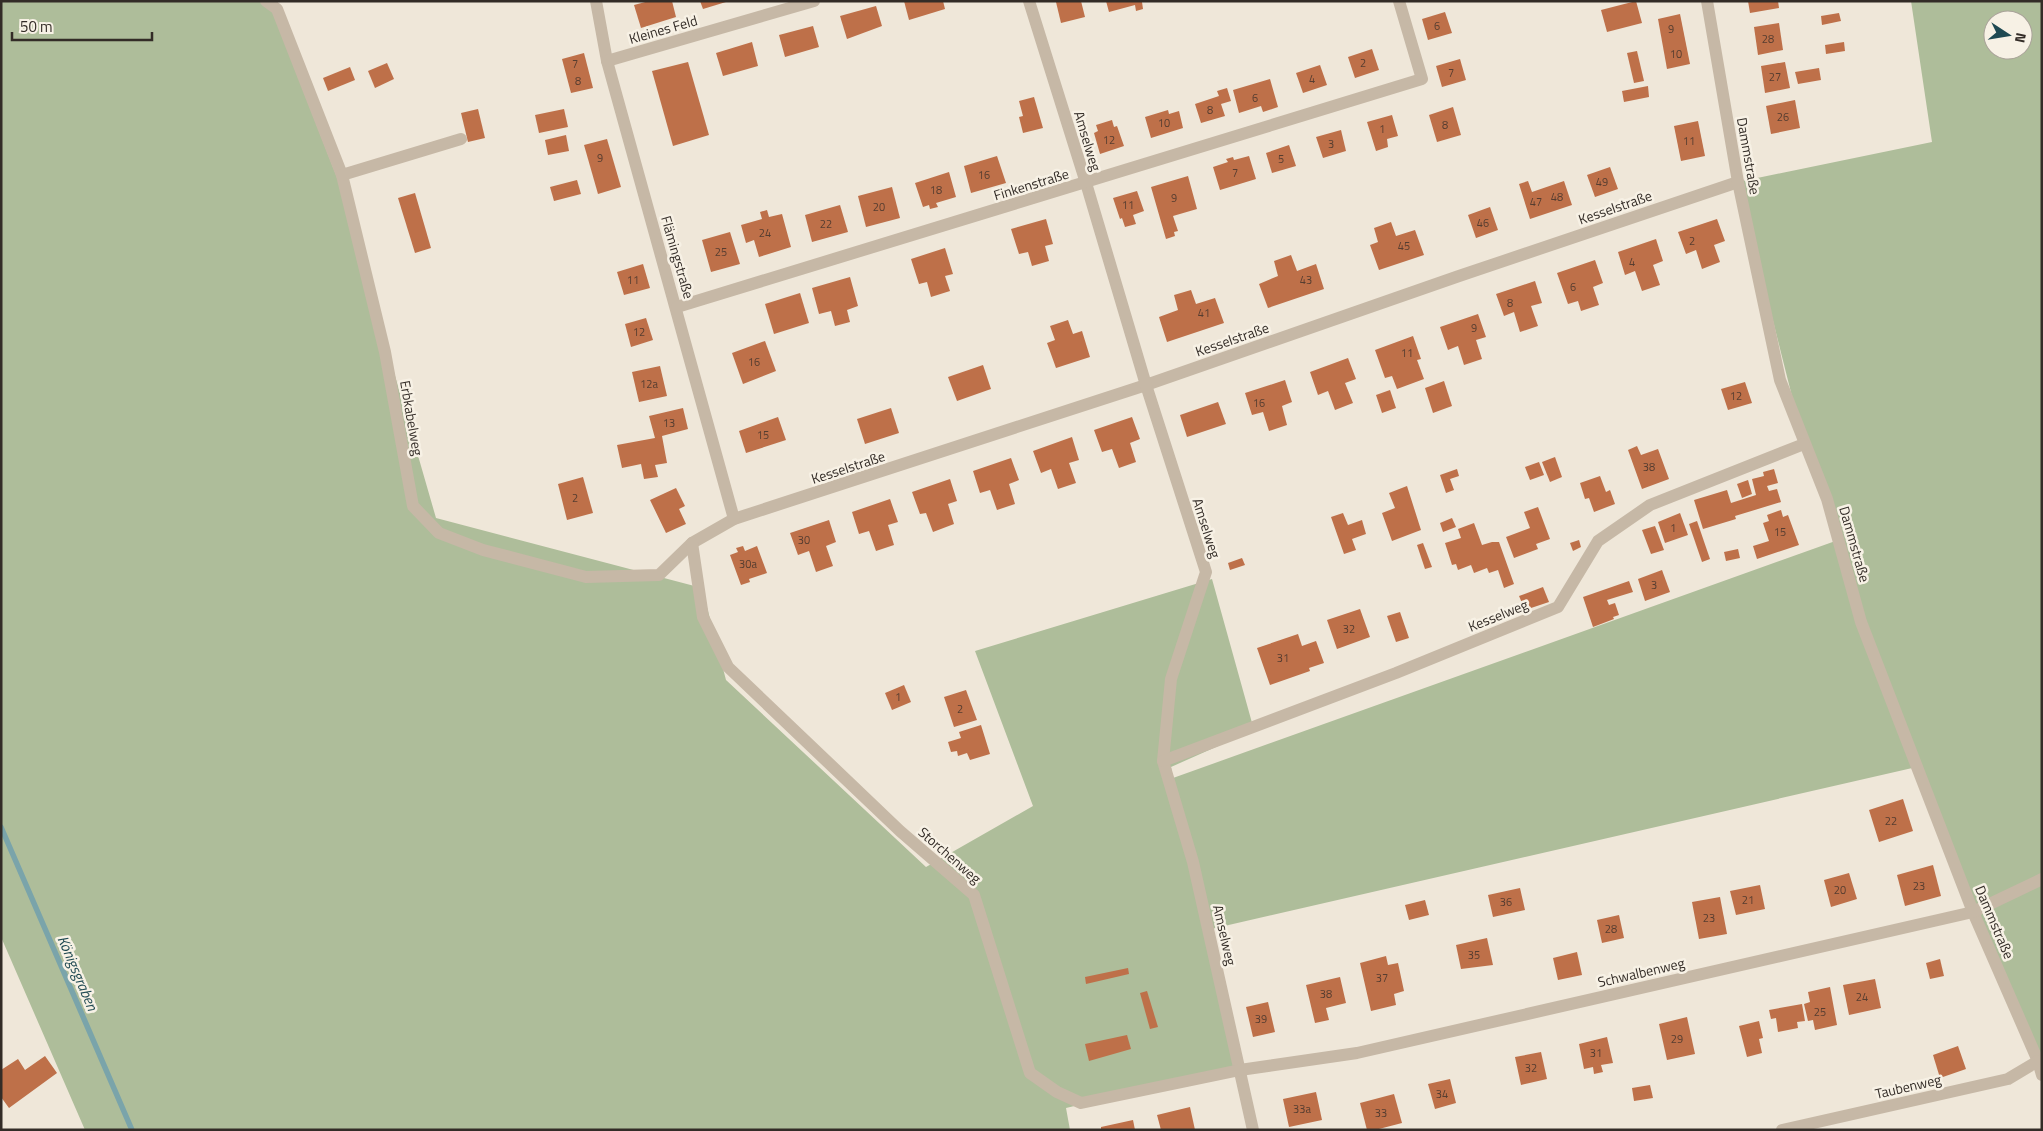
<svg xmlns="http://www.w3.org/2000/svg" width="2043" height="1131" font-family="'Titillium Web',sans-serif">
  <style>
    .green { fill: #aebd9a; fill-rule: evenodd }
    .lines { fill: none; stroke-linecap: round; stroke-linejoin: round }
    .stream { stroke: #7aa4aa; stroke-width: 5.5 }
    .building { fill: #be7049 }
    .minor { stroke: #c6b8a6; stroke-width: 12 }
    .labels { text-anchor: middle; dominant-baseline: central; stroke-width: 5; stroke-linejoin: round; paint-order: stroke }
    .number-label { font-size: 11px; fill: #563d30 }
    .street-label { font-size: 14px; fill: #332c27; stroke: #f7f1e5 }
    .water-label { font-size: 15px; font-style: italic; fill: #1f4952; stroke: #f7f1e5 }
  </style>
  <rect width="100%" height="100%" fill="#efe7d9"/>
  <!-- green -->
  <path class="green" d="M 1,1 L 278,1 L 274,15 L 340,185 L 436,518 L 702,588 L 726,680 L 926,867 L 1033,806 L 975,651 L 1212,579 L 1254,730 L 1171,767 L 1173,778 L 1841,539 L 1804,444 L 1738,182 L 1932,142 L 1911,1 L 2042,1 L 2042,1075 L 1921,766 L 1207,930 L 1237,1067 L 1066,1108 L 1070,1130 L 85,1130 L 1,937 ZM 1993,20 L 2023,20 L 2023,50 L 1993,50 Z"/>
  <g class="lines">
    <!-- stream -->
    <polyline class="stream" points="1,827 132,1130"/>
  </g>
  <!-- building -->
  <g class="building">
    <polygon points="649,1 672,1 676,17 641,28 634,5"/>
    <polygon points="700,1 726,1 726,2 703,9"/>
    <polygon points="904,1 943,1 945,9 909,20"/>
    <polygon points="1060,1 1081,1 1085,17 1061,23 1056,2"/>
    <polygon points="1106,1 1142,2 1143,9 1136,11 1135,5 1109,12"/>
    <polygon points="1636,1 1642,23 1607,32 1601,10"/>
    <polygon points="1748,1 1778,1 1779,8 1750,13"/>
    <polygon points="876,6 882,26 847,39 840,16"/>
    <polygon points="1445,12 1452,33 1428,40 1422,19"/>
    <polygon points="1839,13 1841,21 1822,25 1821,16"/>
    <polygon points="1680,14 1690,64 1667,69 1658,19"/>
    <polygon points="1779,23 1783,50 1758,55 1754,27"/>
    <polygon points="813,26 819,47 785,57 779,35"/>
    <polygon points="752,42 758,66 723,76 716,53"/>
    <polygon points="1844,42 1845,51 1826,54 1825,45"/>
    <polygon points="1372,49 1379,70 1355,78 1348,57"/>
    <polygon points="1637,51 1644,81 1634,83 1627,53"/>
    <polygon points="584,53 593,88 571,93 562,59"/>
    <polygon points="1460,59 1466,80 1442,87 1436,66"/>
    <polygon points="688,62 709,135 673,146 652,71"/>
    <polygon points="1785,62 1790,88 1765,93 1761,66"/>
    <polygon points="387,63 394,79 375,88 368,71"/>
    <polygon points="1320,65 1327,85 1303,93 1296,73"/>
    <polygon points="350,67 355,80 328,91 323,78"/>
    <polygon points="1819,68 1821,80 1798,84 1795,72"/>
    <polygon points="1270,79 1278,107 1263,112 1261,106 1239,113 1233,90"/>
    <polygon points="1648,86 1649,97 1624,102 1622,91"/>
    <polygon points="1227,88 1231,101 1221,104 1225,116 1201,123 1195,104 1219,96 1217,91"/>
    <polygon points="1034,97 1043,128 1023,133 1019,117 1023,116 1019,101"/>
    <polygon points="1795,100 1800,128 1771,134 1766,106"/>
    <polygon points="1453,107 1461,135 1437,142 1429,115"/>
    <polygon points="478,109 485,138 468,142 461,113"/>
    <polygon points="564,109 568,127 539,133 535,115"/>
    <polygon points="1168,110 1169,114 1179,111 1183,128 1151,138 1145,117"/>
    <polygon points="1392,115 1398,136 1387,139 1388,147 1376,151 1367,122"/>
    <polygon points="1112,120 1114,127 1117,126 1124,146 1100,154 1094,133 1098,131 1096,125"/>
    <polygon points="1698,121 1705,156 1681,161 1674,126"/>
    <polygon points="1341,130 1346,151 1323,158 1316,137"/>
    <polygon points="566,135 569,151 548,155 545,140"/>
    <polygon points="607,139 621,187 598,194 584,145"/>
    <polygon points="1289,145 1296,166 1272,173 1266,153"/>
    <polygon points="997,156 1006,183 971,193 964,166"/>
    <polygon points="1249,156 1256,179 1220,190 1213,167 1228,162 1226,159 1233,157 1234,160"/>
    <polygon points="1610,167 1618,189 1595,197 1587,175"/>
    <polygon points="949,172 956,197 936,203 938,207 930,209 929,205 923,207 915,183"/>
    <polygon points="1188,176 1197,209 1173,216 1178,231 1174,232 1175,236 1166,239 1151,187"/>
    <polygon points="577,180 581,194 554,201 550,187"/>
    <polygon points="1528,181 1532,192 1564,181 1572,205 1530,219 1519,184"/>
    <polygon points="892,187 900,218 866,227 858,196"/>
    <polygon points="1137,191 1144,211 1133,215 1136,224 1125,227 1122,218 1120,219 1113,198"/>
    <polygon points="415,193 431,248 415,253 398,198"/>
    <polygon points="840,205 848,232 812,242 805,215"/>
    <polygon points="1490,207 1498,230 1476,238 1468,215"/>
    <polygon points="767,210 769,217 782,214 791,247 759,257 754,240 746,243 741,225 762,219 760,212"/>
    <polygon points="1046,219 1053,244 1045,246 1049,261 1032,266 1028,252 1019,254 1011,229"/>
    <polygon points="1717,219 1725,241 1714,245 1720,262 1702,269 1696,250 1686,254 1678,232"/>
    <polygon points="1391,222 1396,236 1415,230 1424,255 1379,270 1370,245 1378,242 1374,228"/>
    <polygon points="730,232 740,264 711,272 702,240"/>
    <polygon points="1656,239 1663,261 1653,265 1660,285 1642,291 1635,271 1625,275 1618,252"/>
    <polygon points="945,248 953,274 945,276 950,291 931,297 927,282 919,284 911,259"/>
    <polygon points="1291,255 1297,271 1316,264 1324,289 1268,308 1259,284 1278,276 1274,261"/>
    <polygon points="1595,260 1603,283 1593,287 1599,305 1581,311 1578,301 1568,304 1557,273"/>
    <polygon points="643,264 650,288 624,295 617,272"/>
    <polygon points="850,277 858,306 847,310 850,322 835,326 831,311 819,314 812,288"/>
    <polygon points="1535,281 1542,303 1531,306 1538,326 1520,332 1514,312 1504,316 1496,294"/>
    <polygon points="1191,290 1196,304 1215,298 1224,323 1167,342 1159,317 1178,310 1174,295"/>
    <polygon points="800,293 809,323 774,334 765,304"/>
    <polygon points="1478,314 1486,337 1476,340 1482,359 1464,365 1458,346 1448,350 1440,327"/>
    <polygon points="646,318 653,340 631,347 625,324"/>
    <polygon points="1068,320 1073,334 1082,331 1090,357 1056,368 1047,343 1055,340 1050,326"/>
    <polygon points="1413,336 1421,359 1417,360 1424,379 1397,389 1392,376 1385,378 1375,350"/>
    <polygon points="765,341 776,371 743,384 732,353"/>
    <polygon points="1348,358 1356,379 1345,383 1353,403 1335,410 1328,391 1318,395 1310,372"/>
    <polygon points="983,365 991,389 957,401 948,377"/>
    <polygon points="660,366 667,396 639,402 632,372"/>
    <polygon points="1285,380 1292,402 1282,406 1287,425 1269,431 1263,412 1252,415 1245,393"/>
    <polygon points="1444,381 1452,406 1433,413 1425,388"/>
    <polygon points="1745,382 1752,403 1728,410 1721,389"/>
    <polygon points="1390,390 1396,408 1382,413 1376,395"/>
    <polygon points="1218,402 1226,424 1187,437 1180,415"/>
    <polygon points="683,408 688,429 662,436 667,463 655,465 658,477 644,479 641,464 622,468 617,445 655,438 649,416"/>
    <polygon points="891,408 899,433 865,444 857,419"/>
    <polygon points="778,417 786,440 746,453 739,431"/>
    <polygon points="1132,417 1140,439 1130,443 1136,462 1119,468 1112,449 1102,452 1094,430"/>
    <polygon points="1072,437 1079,460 1069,463 1076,483 1058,489 1051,469 1041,473 1033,451"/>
    <polygon points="1637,446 1641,455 1658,449 1669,479 1642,489 1628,450"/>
    <polygon points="1555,457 1562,477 1550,482 1542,462"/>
    <polygon points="1011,458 1019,480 1009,484 1015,504 997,510 990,490 980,493 973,471"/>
    <polygon points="1539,462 1544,475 1530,480 1525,467"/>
    <polygon points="1457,469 1459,476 1450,479 1454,490 1446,493 1440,475"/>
    <polygon points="1774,469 1778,483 1767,486 1769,491 1777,489 1781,502 1735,516 1736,519 1703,529 1694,500 1727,490 1731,503 1756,495 1752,479 1764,476 1763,472"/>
    <polygon points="1600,476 1606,492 1610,490 1615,504 1594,512 1589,498 1585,499 1580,483"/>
    <polygon points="583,477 593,513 567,520 558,484"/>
    <polygon points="950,479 957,501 948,504 954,524 933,532 926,513 920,514 912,492"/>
    <polygon points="1748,480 1752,494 1742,498 1737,484"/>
    <polygon points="1407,486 1421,530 1392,541 1382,513 1395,508 1389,493"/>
    <polygon points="676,488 685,506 679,509 686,524 666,533 650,500"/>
    <polygon points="890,499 898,522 888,525 894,545 876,551 869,531 859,534 852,512"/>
    <polygon points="1538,507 1550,539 1536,544 1538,549 1514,558 1506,537 1530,528 1524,512"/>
    <polygon points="1781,510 1783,517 1788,515 1799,545 1757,559 1753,546 1769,541 1763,523 1769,521 1767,515"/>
    <polygon points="1343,513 1348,525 1362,520 1366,534 1352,539 1356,550 1344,554 1331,517"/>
    <polygon points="1680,513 1688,535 1665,543 1658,522"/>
    <polygon points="1452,518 1456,527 1443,532 1440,523"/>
    <polygon points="829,520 836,542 826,546 833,566 816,572 809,551 798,555 790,533"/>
    <polygon points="1697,521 1710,559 1702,562 1689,524"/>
    <polygon points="1474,523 1482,545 1492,542 1499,542 1514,584 1504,588 1498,570 1489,573 1487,568 1474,573 1471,565 1458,570 1456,564 1452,565 1445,543 1461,538 1458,529"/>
    <polygon points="1655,526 1664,550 1651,554 1642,530"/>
    <polygon points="1579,540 1581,547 1573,551 1570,543"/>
    <polygon points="1423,543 1432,567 1425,569 1417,545"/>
    <polygon points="743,546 745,551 757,546 767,573 749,579 750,582 741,585 730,555 738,552 736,548"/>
    <polygon points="1738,549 1740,558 1726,561 1724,552"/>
    <polygon points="1242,558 1245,565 1230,570 1228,563"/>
    <polygon points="1662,570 1670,592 1645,601 1638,579"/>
    <polygon points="1629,581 1633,592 1607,600 1609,605 1615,603 1619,615 1613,617 1614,619 1593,627 1583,597"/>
    <polygon points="1543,587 1549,602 1525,610 1519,596"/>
    <polygon points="1360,609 1370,637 1337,649 1327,620"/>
    <polygon points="1400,612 1409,638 1396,642 1387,616"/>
    <polygon points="1298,634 1302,646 1316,641 1324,663 1309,668 1310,671 1270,685 1257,648"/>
    <polygon points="904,685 911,702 892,710 885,693"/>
    <polygon points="966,690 977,720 954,727 944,697"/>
    <polygon points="981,725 990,754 970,760 967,753 958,756 957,751 951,752 948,742 961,738 959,732"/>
    <polygon points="1903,799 1913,831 1879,842 1869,810"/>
    <polygon points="1933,865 1941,896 1905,906 1897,875"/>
    <polygon points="1849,873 1857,899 1831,907 1824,880"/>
    <polygon points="1760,885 1765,909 1736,915 1730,891"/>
    <polygon points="1520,888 1525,910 1493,917 1488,895"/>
    <polygon points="1720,897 1727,934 1699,939 1692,902"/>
    <polygon points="1425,900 1429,915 1409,920 1405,905"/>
    <polygon points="1619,915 1624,938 1602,943 1597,920"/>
    <polygon points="1487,938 1493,965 1461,969 1456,945"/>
    <polygon points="1577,952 1582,975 1558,980 1553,958"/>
    <polygon points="1386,956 1388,965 1398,963 1404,991 1394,994 1396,1005 1371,1011 1360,963"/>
    <polygon points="1940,959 1944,976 1930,979 1926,963"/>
    <polygon points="1128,968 1129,974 1086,984 1085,977"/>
    <polygon points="1340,977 1346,1003 1326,1008 1329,1020 1315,1023 1306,985"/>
    <polygon points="1875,979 1881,1008 1849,1015 1843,985"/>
    <polygon points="1830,987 1837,1025 1815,1030 1813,1020 1808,1021 1804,1004 1810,1002 1808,992"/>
    <polygon points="1147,991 1158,1027 1150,1029 1140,993"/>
    <polygon points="1268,1002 1275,1032 1253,1037 1246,1007"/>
    <polygon points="1802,1004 1805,1021 1797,1022 1798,1028 1778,1032 1776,1018 1771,1019 1769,1010"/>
    <polygon points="1687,1017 1695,1054 1667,1060 1659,1024"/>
    <polygon points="1759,1021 1763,1038 1759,1039 1762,1053 1747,1057 1739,1026"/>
    <polygon points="1127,1035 1131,1049 1089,1061 1085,1044"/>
    <polygon points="1607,1037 1613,1063 1601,1065 1603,1072 1594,1074 1593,1067 1584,1069 1579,1044"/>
    <polygon points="1958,1046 1966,1069 1940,1078 1933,1055"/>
    <polygon points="1541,1052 1547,1079 1521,1085 1515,1057"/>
    <polygon points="45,1056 57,1073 9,1108 1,1097 1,1070 18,1059 25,1070"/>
    <polygon points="1450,1079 1456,1103 1435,1109 1428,1084"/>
    <polygon points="1650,1085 1653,1098 1634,1101 1632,1088"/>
    <polygon points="1316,1092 1322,1120 1289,1127 1283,1099"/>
    <polygon points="1394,1094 1402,1123 1375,1130 1367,1130 1360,1103"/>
    <polygon points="1190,1107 1195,1130 1161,1130 1157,1115"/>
    <polygon points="1133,1120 1135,1130 1101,1130 1101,1127"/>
  </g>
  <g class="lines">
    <!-- minor -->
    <g class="minor">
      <polyline points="266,1 277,9 342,175 385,352 413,506 439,533 483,550 586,577 659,575 692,543 734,519 1146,385 1459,276 1738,182"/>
      <polyline points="596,1 607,61 734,519"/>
      <polyline points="1029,1 1086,183 1146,385 1206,572 1171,679 1163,761 1193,862 1253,1130"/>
      <polyline points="1707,1 1738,182 1780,380 1827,499 1861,622 1973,912 2038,1061 2042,1075"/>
      <polyline points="607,61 814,1"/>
      <polyline points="342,175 461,139"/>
      <polyline points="677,307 1422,79 1399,1"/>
      <polyline points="692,543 703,617 728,667 900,831 974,895 1030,1073 1057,1092 1081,1103 1240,1070 1357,1053 1973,912 2042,879"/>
      <polyline points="1163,761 1396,673 1558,607 1598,541 1650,505 1804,444"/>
      <polyline points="1782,1130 2008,1079 2038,1061"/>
    </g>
  </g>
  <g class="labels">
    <!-- number labels -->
    <g class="number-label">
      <text x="1437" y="26">6</text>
      <text x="1671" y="29">9</text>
      <text x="1768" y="39">28</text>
      <text x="1676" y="54">10</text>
      <text x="1363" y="63">2</text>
      <text x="575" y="64">7</text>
      <text x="1451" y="73">7</text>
      <text x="1775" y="77">27</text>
      <text x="1312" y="79">4</text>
      <text x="578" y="81">8</text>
      <text x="1255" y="98">6</text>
      <text x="1210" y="110">8</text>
      <text x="1783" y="117">26</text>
      <text x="1164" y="123">10</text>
      <text x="1445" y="125">8</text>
      <text x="1382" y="129">1</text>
      <text x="1109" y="140">12</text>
      <text x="1689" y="141">11</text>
      <text x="1331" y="144">3</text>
      <text x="600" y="158">9</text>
      <text x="1281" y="159">5</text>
      <text x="1235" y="173">7</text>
      <text x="984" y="175">16</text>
      <text x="1602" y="182">49</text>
      <text x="936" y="190">18</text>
      <text x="1557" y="197">48</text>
      <text x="1174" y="198">9</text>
      <text x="1536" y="202">47</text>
      <text x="1128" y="205">11</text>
      <text x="879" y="207">20</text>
      <text x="1483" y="223">46</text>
      <text x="826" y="224">22</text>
      <text x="765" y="233">24</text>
      <text x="1692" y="241">2</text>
      <text x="1404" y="246">45</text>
      <text x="721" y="252">25</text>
      <text x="1632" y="262">4</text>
      <text x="633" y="280">11</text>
      <text x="1306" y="280">43</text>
      <text x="1573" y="287">6</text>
      <text x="1510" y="303">8</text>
      <text x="1204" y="313">41</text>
      <text x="1474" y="328">9</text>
      <text x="639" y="332">12</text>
      <text x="1407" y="353">11</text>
      <text x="754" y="362">16</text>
      <text x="649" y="384">12a</text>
      <text x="1736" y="396">12</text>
      <text x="1259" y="403">16</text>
      <text x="669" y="423">13</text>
      <text x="763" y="435">15</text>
      <text x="1649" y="467">38</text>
      <text x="575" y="498">2</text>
      <text x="1673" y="528">1</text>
      <text x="1780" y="532">15</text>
      <text x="804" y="540">30</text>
      <text x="748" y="564">30a</text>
      <text x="1654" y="585">3</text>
      <text x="1349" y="629">32</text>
      <text x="1283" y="658">31</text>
      <text x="898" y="697">1</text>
      <text x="960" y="709">2</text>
      <text x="1891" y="821">22</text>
      <text x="1919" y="886">23</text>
      <text x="1840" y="890">20</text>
      <text x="1748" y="900">21</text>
      <text x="1506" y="902">36</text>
      <text x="1709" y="918">23</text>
      <text x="1611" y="929">28</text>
      <text x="1474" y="955">35</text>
      <text x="1382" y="978">37</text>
      <text x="1326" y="994">38</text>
      <text x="1862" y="997">24</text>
      <text x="1820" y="1012">25</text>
      <text x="1261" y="1019">39</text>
      <text x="1677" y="1039">29</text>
      <text x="1596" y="1053">31</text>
      <text x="1531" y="1068">32</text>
      <text x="1442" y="1094">34</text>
      <text x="1302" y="1109">33a</text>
      <text x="1381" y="1113">33</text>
    </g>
    <!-- street labels -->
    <g class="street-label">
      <text transform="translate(663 29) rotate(-16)">Kleines Feld</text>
      <text transform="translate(1088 141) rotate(73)">Amselweg</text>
      <text transform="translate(1749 156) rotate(80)">Dammstraße</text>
      <text transform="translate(1031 184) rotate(-17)">Finkenstraße</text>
      <text transform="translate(1615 207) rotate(-19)">Kesselstraße</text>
      <text transform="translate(678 257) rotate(74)">Flämingstraße</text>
      <text transform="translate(1232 339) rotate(-19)">Kesselstraße</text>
      <text transform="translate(412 418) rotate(80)">Erbkabelweg</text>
      <text transform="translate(848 467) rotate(-18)">Kesselstraße</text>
      <text transform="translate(1207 528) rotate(72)">Amselweg</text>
      <text transform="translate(1855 544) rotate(74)">Dammstraße</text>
      <text transform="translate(1498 615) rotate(-22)">Kesselweg</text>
      <text transform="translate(950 855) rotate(41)">Storchenweg</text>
      <text transform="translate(1995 922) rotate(67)">Dammstraße</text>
      <text transform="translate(1225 935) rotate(77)">Amselweg</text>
      <text transform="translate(1641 972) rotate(-13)">Schwalbenweg</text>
      <text transform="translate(1908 1086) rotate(-13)">Taubenweg</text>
    </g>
    <!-- water labels -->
    <g class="water-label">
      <text transform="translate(78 973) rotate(67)">Königsgraben</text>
    </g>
  </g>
  <!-- border -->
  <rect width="2043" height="1131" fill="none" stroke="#332c27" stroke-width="5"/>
  <!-- north arrow -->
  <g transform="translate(2008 35) rotate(102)"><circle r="24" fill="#f7f1e5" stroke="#a9a299"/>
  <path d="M0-4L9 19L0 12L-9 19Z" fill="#1f4952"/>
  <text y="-8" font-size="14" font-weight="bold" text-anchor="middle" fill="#332c27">N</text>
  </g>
  <!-- scale -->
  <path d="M12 32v8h140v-8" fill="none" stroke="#332c27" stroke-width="2.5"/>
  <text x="20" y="32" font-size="15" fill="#332c27" stroke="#f7f1e5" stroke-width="4" paint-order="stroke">50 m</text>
</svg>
